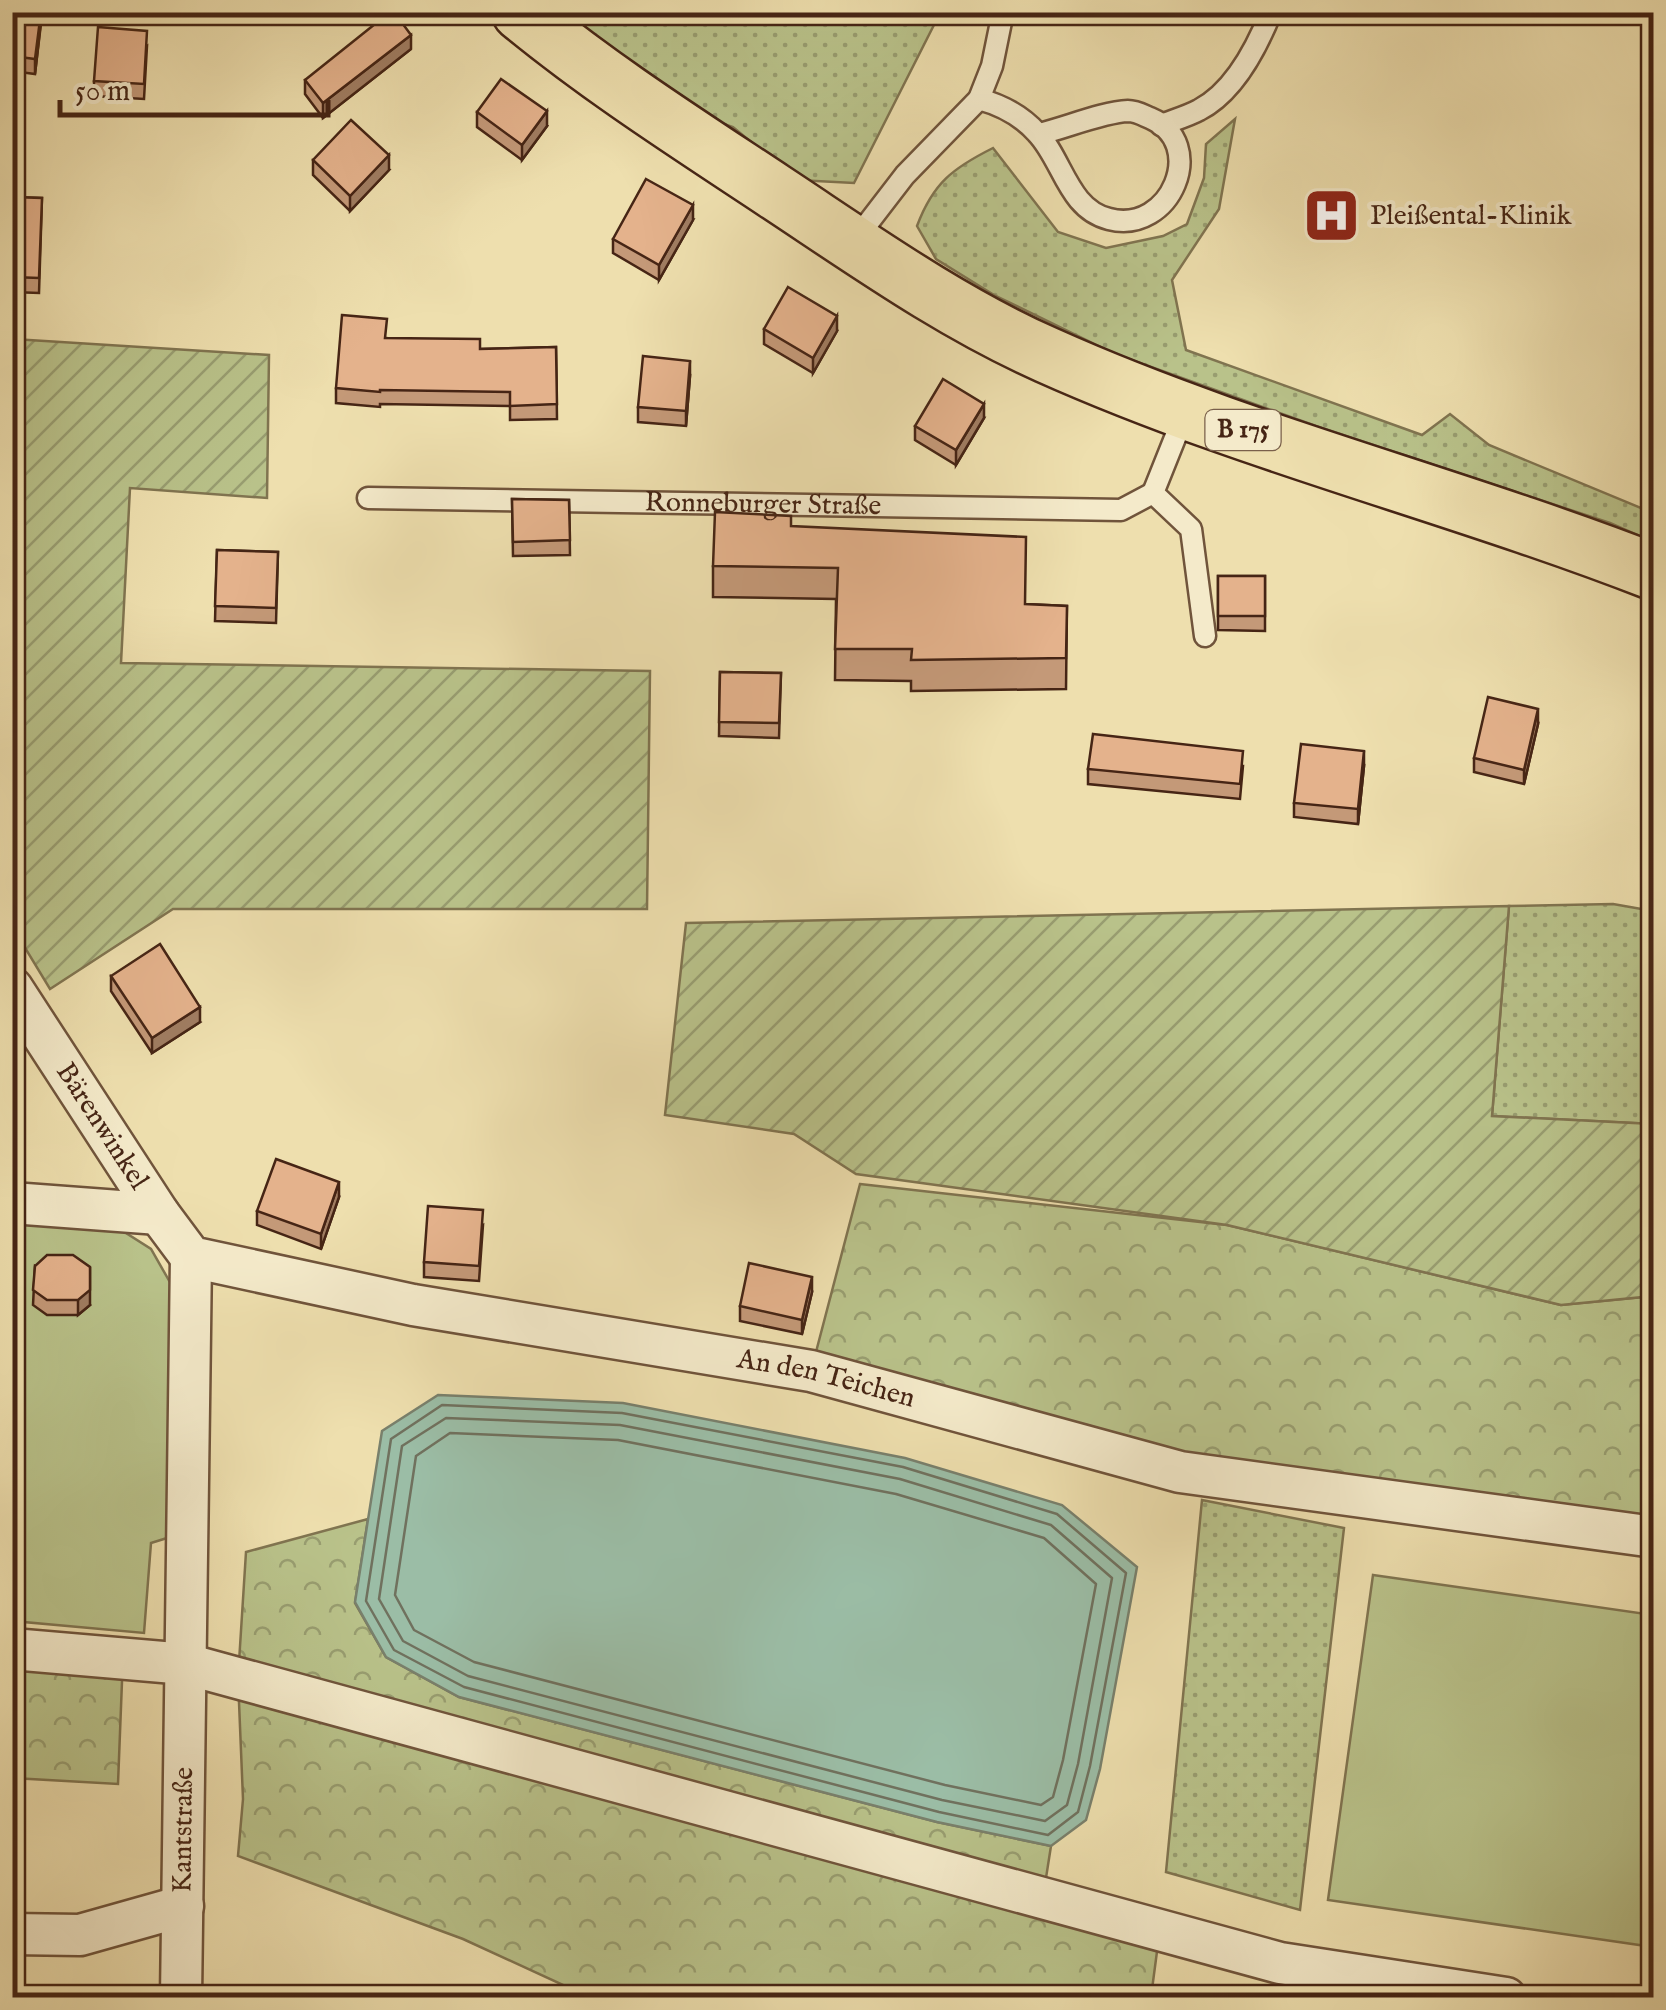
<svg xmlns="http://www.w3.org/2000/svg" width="1666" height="2010" font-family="'IM FELL English',serif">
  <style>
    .grass { fill: url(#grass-dots); stroke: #807450; stroke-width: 2.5 }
    .forest { fill: url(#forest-crowns); stroke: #807450; stroke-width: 2.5 }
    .park { fill: #b9c28a; stroke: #807450; stroke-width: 2.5 }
    .garden { fill: url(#garden-furrows); stroke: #807450; stroke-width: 2.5 }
    .water { fill: #9bbda6; stroke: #79806c; stroke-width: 2.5 }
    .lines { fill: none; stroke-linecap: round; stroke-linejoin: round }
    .shore { stroke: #70715e; stroke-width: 2.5 }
    .lane-casing { stroke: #70543b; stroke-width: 25 }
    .street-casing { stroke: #70543b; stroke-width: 45 }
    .primary-casing { stroke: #462515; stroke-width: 60 }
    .lane { stroke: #f4eaca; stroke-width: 20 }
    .street { stroke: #f4eaca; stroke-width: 40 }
    .primary { stroke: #eedfae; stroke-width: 55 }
    .wall { fill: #c49978; stroke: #462515; stroke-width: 2.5 }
    .shaded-wall { fill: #a07d62; stroke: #462515; stroke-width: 2.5 }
    .building { fill: #e4b28c; stroke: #462515; stroke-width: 2.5 }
    .labels { text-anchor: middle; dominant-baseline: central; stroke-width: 8; stroke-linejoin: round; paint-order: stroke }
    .shield { fill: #f4eaca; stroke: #7a604b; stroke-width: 2.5 }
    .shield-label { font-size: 25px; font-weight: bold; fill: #462515 }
    .poi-label { font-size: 28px; fill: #462515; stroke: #f4eaca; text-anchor: start }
    .street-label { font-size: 28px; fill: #462515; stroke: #f4eaca }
  </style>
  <defs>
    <pattern id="grass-dots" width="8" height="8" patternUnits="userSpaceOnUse" patternTransform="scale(2.5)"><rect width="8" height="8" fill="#b9c28a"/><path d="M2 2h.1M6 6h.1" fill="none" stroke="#989d70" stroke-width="1.8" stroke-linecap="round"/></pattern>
    <pattern id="forest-crowns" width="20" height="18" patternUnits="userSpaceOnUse" patternTransform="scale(2.5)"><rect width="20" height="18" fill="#b9c28a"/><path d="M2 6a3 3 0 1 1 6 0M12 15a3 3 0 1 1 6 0" fill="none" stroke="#989d70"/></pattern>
    <pattern id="garden-furrows" width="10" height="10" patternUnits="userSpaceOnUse" patternTransform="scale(2.5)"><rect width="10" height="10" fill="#b9c28a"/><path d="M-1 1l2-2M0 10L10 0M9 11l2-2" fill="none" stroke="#989d70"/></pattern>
  </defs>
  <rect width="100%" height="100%" fill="#eedfae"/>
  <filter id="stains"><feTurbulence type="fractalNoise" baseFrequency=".002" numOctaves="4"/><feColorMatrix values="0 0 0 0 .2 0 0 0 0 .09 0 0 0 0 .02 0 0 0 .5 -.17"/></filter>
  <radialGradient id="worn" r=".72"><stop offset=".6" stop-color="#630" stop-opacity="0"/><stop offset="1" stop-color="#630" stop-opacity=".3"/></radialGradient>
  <!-- grass -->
  <g class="grass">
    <polygon points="556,13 940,13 854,183 797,180 733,127 698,115"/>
    <path d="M 1235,119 L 1219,209 L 1172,280 L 1186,350 L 1422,435 L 1450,414 L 1489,445 L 1653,513 L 1653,542 L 1610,523 L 1316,426 L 1115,354 L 994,295 L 936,259 L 917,226 C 933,183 953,168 993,148 L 1058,232 L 1106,248 L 1163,236 L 1187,224 L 1204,178 L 1206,144 Z"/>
    <polygon points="1613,904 1653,911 1653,1124 1492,1116 1509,906"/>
    <polygon points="1202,1500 1344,1528 1300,1910 1166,1872"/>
  </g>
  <!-- forest -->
  <g class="forest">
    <polygon points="860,1184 1227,1225 1561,1305 1653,1296 1653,1537 1180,1472 811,1371"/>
    <polygon points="368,1519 355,1603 386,1657 459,1697 937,1822 1051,1846 1043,1897 1160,1929 1151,1997 589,1997 463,1939 238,1856 243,1799 238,1678 246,1552"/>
    <polygon points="12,1649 123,1656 118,1784 13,1778"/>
  </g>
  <!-- park -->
  <g class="park">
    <polygon points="13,1220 107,1221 151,1249 171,1284 167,1538 151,1543 144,1633 13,1621"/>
    <polygon points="1373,1575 1653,1615 1653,1947 1328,1900"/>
  </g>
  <!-- garden -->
  <g class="garden">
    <polygon points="13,339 269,355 267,498 130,488 121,663 650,671 647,909 173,909 50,989 13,928"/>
    <polygon points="1509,906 1492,1116 1653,1124 1653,1296 1561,1305 1227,1225 856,1174 794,1134 665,1115 686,923"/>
  </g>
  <!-- water -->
  <polygon class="water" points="438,1395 623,1403 905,1458 1062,1505 1137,1567 1100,1769 1086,1820 1051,1846 937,1822 459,1697 386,1657 355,1602 382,1431"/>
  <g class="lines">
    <!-- shore -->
    <g class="shore">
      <polygon points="442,1405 622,1413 903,1467 1057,1514 1126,1573 1090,1766 1078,1812 1048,1835 939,1812 464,1687 394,1650 366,1601 391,1439"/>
      <polygon points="446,1418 620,1425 900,1479 1051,1525 1112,1578 1078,1764 1067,1805 1045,1821 942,1800 468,1676 403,1641 379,1599 402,1446"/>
      <polygon points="450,1433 618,1440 896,1494 1044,1538 1096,1584 1063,1760 1053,1797 1041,1805 945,1785 474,1662 414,1630 395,1595 416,1456"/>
    </g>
    <defs>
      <g id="lane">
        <path d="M 979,99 C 1001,105 1021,115 1037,133 C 1063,160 1068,209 1109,219 C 1171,235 1209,143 1150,118 C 1143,115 1136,111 1128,111 C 1103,112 1065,128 1039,134"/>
        <path d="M 1161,125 C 1174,120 1188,116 1199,110 C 1234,92 1257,47 1271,12"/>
        <polyline points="855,240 905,175 979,99 992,66 1003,12"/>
        <polyline points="1185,413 1153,493 1191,529 1205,636"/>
        <path id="s1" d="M 368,498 L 1121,510 L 1153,493"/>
      </g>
      <g id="street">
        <path id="s2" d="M 12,988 L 159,1214 L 191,1257 L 413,1305 L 811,1371 L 1180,1472 L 1654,1537"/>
        <polyline points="12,1203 159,1214"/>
        <polyline points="12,1649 186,1664 1280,1963 1506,1998"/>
        <polyline points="12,1934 80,1935 183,1906"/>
        <path id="s3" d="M 181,1998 L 191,1257"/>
      </g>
      <path id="primary" d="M 520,12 C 600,78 688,134 774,191 C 862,249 950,312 1047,355 C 1243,443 1454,494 1654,572"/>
    </defs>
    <!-- lane casing -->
    <use href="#lane" class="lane-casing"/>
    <!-- street casing -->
    <use href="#street" class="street-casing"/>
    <!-- primary casing -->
    <use href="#primary" class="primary-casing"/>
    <!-- lane -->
    <use href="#lane" class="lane"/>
    <!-- street -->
    <use href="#street" class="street"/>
    <!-- primary -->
    <use href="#primary" class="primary"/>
  </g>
  <!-- wall -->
  <g class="wall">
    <polygon points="12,12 42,12 35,74 12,71"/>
    <polygon points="147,46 144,99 94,96 94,81"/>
    <polygon points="411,49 323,118 305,94 305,80"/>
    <polygon points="477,112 547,126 522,160 477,127"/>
    <polygon points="313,160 389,170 350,211 313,175"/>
    <polygon points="12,197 42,198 39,293 12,292"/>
    <polygon points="693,220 659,280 613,253 613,239"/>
    <polygon points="764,329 837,331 813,373 764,344"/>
    <polygon points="386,338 480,349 556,347 557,419 510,420 510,406 380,404 380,407 336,403 336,388"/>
    <polygon points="690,376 686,426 638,422 638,407"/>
    <polygon points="984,418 956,465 915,440 915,426"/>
    <polygon points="512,499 569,500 570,555 513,556"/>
    <polygon points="791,526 1025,604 1067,606 1066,689 911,691 911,681 835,680 836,599 713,597 713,566"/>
    <polygon points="217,550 278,552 276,623 215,621"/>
    <polygon points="1218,576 1265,576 1265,631 1218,630"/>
    <polygon points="720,672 781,673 779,738 719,736"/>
    <polygon points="1538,724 1524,784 1474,772 1474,758"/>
    <polygon points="1243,766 1240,799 1088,784 1088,769"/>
    <polygon points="1364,766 1358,824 1294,817 1294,803"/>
    <polygon points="111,976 200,1022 152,1053 111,991"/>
    <polygon points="339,1197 321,1249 257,1225 257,1211"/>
    <polygon points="483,1225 479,1281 424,1277 424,1262"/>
    <polygon points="35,1266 90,1305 78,1315 47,1315 33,1305"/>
    <polygon points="812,1292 802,1334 740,1321 740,1306"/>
  </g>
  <!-- shaded-wall -->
  <g class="shaded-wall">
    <polygon points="41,12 42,12 42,15 35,74 35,59"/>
    <polygon points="411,35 411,49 323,118 323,103"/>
    <polygon points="547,111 547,126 522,160 522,145"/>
    <polygon points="389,155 389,170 350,211 350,196"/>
    <polygon points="693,205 693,220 659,280 659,265"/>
    <polygon points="837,316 837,331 813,373 813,358"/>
    <polygon points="690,361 690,376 686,426 686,411"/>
    <polygon points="984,404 984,418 956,465 956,450"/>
    <polygon points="1538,709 1538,724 1524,784 1524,770"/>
    <polygon points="1364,751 1364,766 1358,824 1358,809"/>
    <polygon points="200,1007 200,1022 152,1053 152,1038"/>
    <polygon points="339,1182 339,1197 321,1249 321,1234"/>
    <polygon points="90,1267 90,1305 78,1315 78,1300"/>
    <polygon points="812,1277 812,1292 802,1334 802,1320"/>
  </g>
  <!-- building -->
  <g class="building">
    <polygon points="12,12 41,12 35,59 12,56"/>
    <polygon points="390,12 394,12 411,35 323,103 305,80"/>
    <polygon points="98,27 147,31 144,84 94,81"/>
    <polygon points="501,79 547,111 522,145 477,112"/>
    <polygon points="351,120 389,155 350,196 313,160"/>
    <polygon points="646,179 693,205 659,265 613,239"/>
    <polygon points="12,197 42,198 39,278 12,277"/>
    <polygon points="788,287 837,316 813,358 764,329"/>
    <polygon points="342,315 387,319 385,338 480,339 480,349 556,347 557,404 510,406 510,392 380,390 380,392 336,388"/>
    <polygon points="643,356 690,361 686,411 638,407"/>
    <polygon points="943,379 984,404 956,450 915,426"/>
    <polygon points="512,499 569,500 570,540 513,542"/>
    <polygon points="715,512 791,516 791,526 1026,537 1025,604 1067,606 1066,658 911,660 912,649 835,649 838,568 713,566"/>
    <polygon points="217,550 278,552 276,608 215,606"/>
    <rect x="1218" y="576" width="47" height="40"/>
    <polygon points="720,672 781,673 779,723 719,722"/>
    <polygon points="1488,697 1538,709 1524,770 1474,758"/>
    <polygon points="1093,734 1243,751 1240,784 1088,769"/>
    <polygon points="1301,744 1364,751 1358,809 1294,803"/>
    <polygon points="160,944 200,1007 152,1038 111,976"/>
    <polygon points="276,1159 339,1182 321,1234 257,1211"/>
    <polygon points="428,1206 483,1210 479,1266 424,1262"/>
    <polygon points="47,1255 73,1255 90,1267 90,1290 78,1300 47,1300 33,1290 35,1266"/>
    <polygon points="749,1263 812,1277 802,1320 740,1306"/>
  </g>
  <!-- icons -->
  <defs>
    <symbol id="hospital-square" viewBox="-11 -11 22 22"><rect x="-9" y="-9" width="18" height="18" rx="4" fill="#8f2418" stroke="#f4eaca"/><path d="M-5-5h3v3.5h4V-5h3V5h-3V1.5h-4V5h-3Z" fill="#fff"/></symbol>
  </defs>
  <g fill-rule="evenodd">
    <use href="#hospital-square" x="1300" y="184" width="63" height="63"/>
  </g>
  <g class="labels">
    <!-- shield labels -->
    <rect class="shield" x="1205.5" y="410" width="75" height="40" rx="8"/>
    <g class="shield-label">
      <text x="1243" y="430">B 175</text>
    </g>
    <!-- poi labels -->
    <g class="poi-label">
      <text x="1370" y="216">Pleißental-Klinik</text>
    </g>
    <!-- street labels -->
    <g class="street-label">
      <text stroke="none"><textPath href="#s1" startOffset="395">Ronneburger Straße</textPath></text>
      <text stroke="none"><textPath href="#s2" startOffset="165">Bärenwinkel</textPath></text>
      <text stroke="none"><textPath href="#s2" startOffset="970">An den Teichen</textPath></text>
      <text stroke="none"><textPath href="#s3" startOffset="168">Kantstraße</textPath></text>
    </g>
  </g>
  <!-- margin -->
  <rect width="1666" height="2010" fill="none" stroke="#eedfae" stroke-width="50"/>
  <rect x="15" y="15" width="1636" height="1980" fill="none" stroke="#462515" stroke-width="5"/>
  <rect x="25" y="25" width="1616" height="1960" fill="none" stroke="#462515" stroke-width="2.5"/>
  <!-- scale -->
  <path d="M60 100v15h268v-15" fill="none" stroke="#462515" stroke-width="5"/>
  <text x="75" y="100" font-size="30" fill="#462515" stroke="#f4eaca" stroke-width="8" paint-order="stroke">50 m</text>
  <rect width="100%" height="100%" filter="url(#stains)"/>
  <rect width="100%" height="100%" fill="url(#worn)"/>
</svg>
